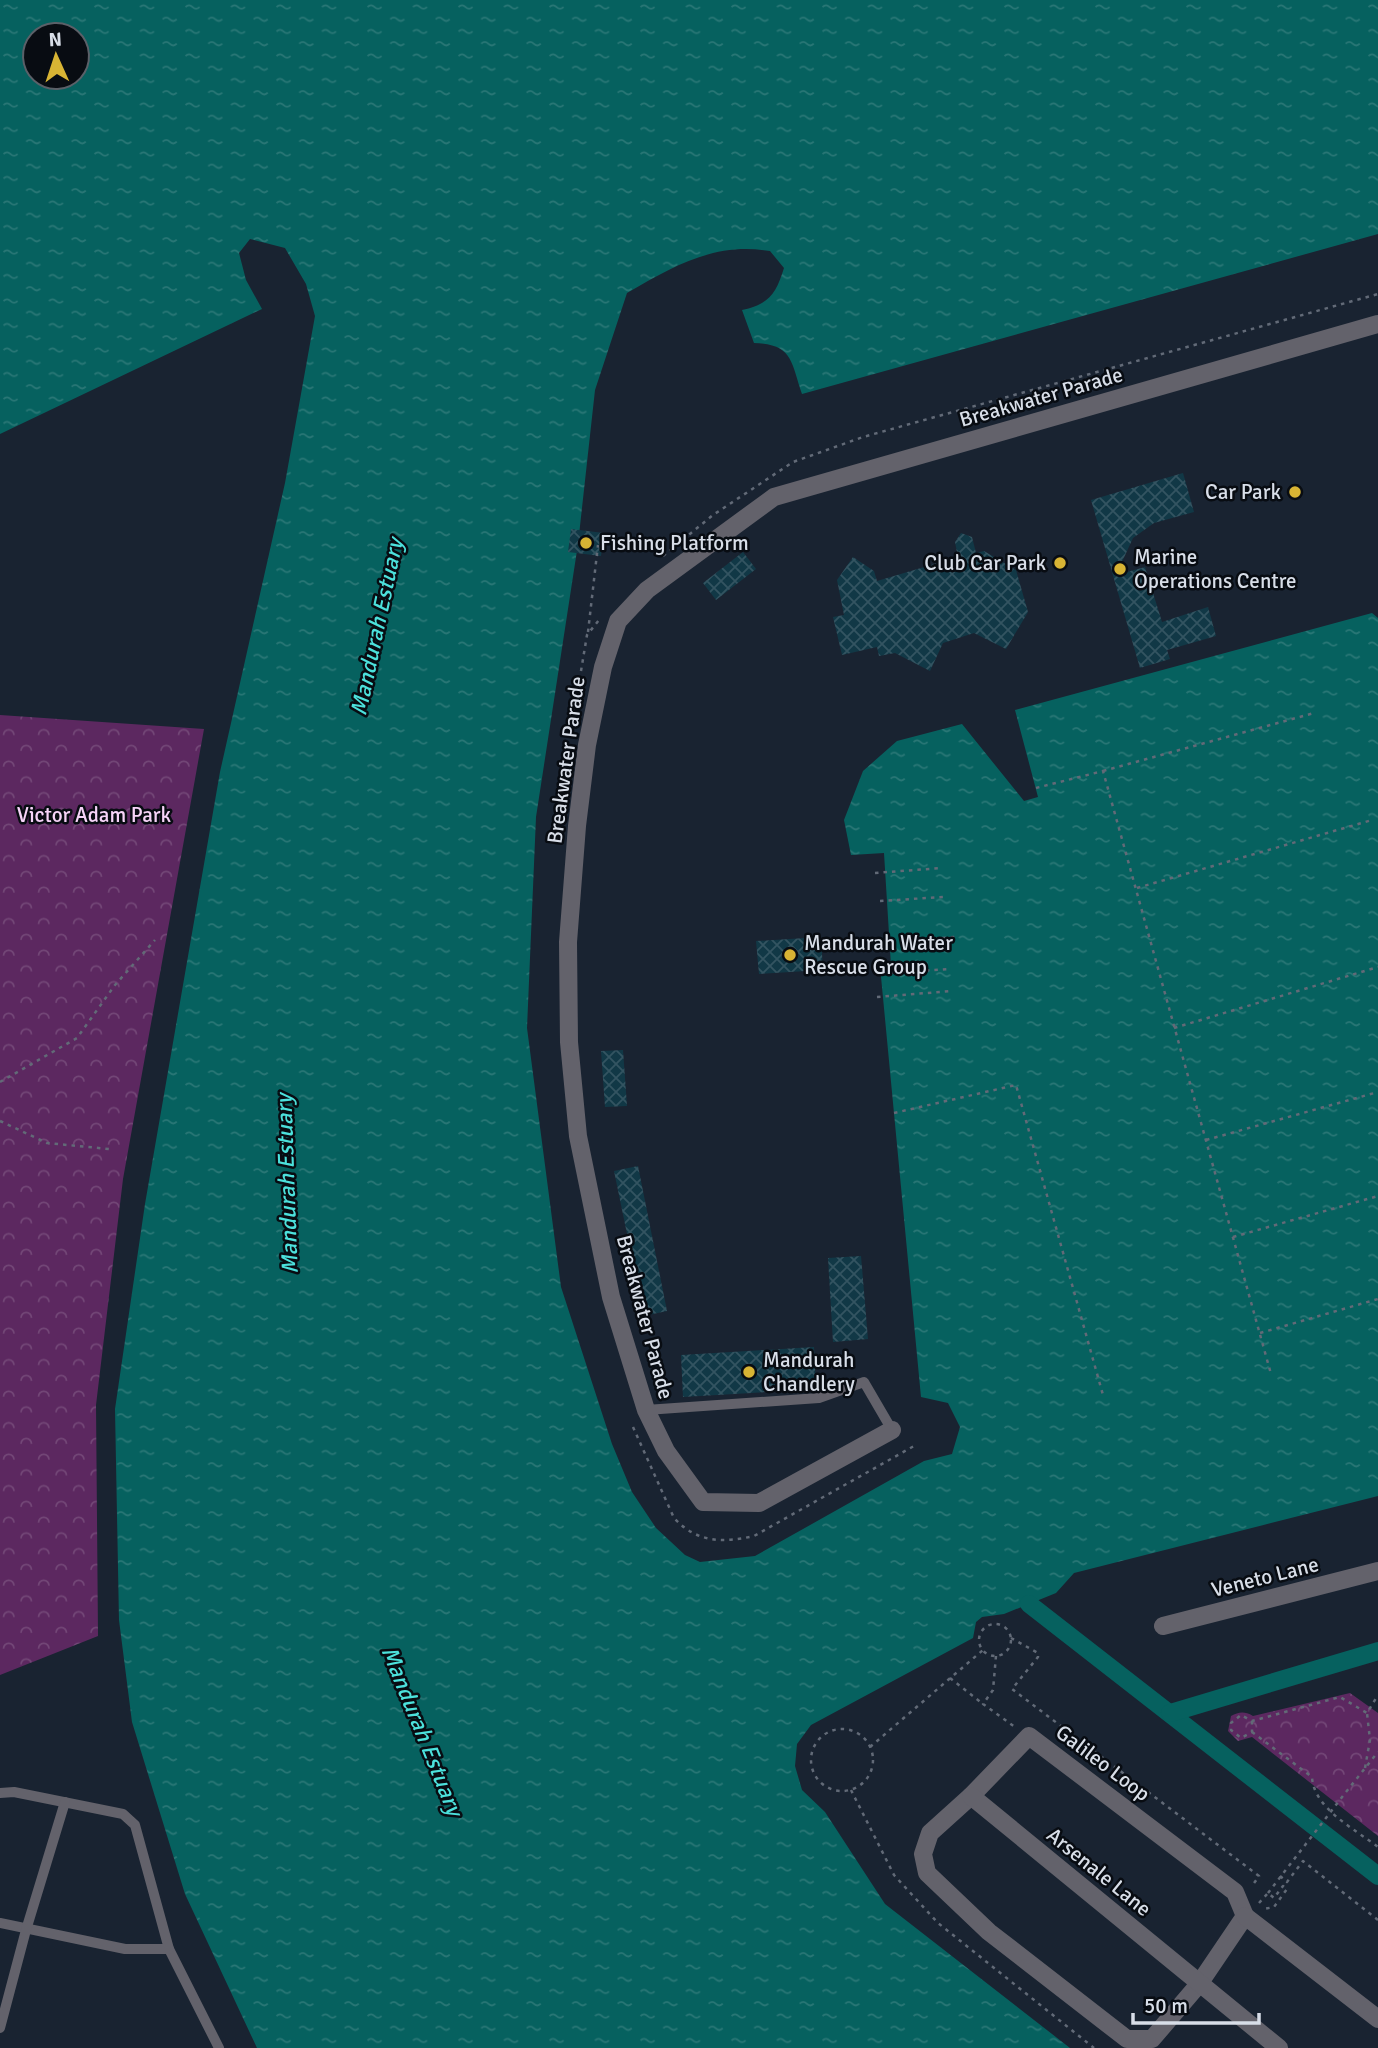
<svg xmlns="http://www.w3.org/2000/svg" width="1378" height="2048" font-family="Signika,sans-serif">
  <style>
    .park { fill: url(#park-crowns) }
    .water { fill: url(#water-ripples); fill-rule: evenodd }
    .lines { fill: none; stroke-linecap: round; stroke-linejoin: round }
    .canal { stroke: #06615f; stroke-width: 18 }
    .building { fill: url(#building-cross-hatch) }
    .path { stroke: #626a77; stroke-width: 2.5; stroke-dasharray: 3.5 5; stroke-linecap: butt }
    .lane { stroke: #63626b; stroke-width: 10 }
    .street { stroke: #63626b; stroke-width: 18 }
    .path-bridge { stroke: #626a77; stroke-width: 2.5; stroke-dasharray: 3.5 5; stroke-linecap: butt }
    .poi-dot { fill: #d8b434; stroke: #080c12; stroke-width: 2.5 }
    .labels { text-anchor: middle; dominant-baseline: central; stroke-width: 5; stroke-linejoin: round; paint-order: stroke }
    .street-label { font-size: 21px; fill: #d8dee8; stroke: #080c12 }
    .poi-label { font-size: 21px; fill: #d8dee8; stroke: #080c12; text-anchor: start }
    .park-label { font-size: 21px; fill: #f7d4f9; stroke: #080c12 }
    .water-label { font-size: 23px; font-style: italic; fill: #4ce1dc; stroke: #080c12 }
  </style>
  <defs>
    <pattern id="park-crowns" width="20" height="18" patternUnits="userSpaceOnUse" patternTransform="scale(1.75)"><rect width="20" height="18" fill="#5c2860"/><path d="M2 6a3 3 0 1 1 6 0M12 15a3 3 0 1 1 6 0" fill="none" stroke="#734777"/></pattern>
    <pattern id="water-ripples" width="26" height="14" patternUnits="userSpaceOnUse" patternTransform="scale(1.75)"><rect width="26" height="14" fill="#06615f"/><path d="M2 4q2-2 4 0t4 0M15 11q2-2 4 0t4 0" fill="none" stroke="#2a7776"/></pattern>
    <pattern id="building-cross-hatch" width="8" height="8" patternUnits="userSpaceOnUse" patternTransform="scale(1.75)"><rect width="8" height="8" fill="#113846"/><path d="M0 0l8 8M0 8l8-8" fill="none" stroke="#335461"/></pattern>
  </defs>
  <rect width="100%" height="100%" fill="#192331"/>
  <!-- park -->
  <g class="park">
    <polygon points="0,715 204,729 123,1179 96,1405 98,1636 0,1675"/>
    <path d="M 1350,1693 L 1378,1713 L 1378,1836 L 1252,1737 L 1238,1741 L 1228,1731 L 1231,1716 C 1239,1712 1244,1711 1253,1716 Z"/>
  </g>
  <!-- water -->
  <path class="water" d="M 0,0 L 1378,0 L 1378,234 L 802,394 C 791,362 793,344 754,343 L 742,310 C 769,304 776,294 784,268 L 770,251 C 714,242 674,266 627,293 L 595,390 L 578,544 L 536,817 L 527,1028 L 561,1287 L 612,1444 L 632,1492 L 656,1528 L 685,1555 L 700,1562 L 755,1556 L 924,1461 L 952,1454 L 960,1427 L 948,1403 L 921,1397 L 880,966 L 891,966 L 884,853 L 851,855 L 844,820 L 863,771 L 897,741 L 962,724 L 1024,801 L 1038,797 L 1015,710 L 1372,613 L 1378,618 L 1378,1496 L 1074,1573 L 1056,1593 L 1004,1614 L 982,1617 L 976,1622 L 973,1638 L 811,1725 L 797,1744 L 795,1766 L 802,1790 L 825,1812 L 885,1904 L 1070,2048 L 257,2048 L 185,1894 L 132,1722 L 119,1620 L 115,1409 L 145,1204 L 220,772 L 285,483 L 315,316 L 306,284 L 285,248 L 250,239 L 239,253 L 246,280 L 262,309 L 0,434 ZM 35,35 L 77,35 L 77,77 L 35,77 Z"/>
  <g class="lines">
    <!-- canal -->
    <g class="canal">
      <polyline points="1029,1604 1378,1876"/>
      <polyline points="1170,1713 1378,1651"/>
    </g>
  </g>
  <!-- building -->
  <g class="building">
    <polygon points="1183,473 1194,512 1154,523 1133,538 1116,575 1145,567 1162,622 1208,607 1216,636 1167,650 1170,659 1140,668 1091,500"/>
    <polygon points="571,529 604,533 601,556 568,552"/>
    <polygon points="961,533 972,537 976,553 984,551 1016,570 1028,612 1006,649 974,633 943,643 930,671 895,653 879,656 877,647 842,655 833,617 844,615 837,580 853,557 874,571 877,581 958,557 955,542"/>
    <polygon points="743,552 756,569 716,600 703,583"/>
    <polygon points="821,937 823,970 759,974 756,941"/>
    <polygon points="623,1050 627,1106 605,1107 601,1051"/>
    <polygon points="638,1166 667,1311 644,1316 614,1171"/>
    <polygon points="861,1256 868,1339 833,1342 828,1258"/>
    <polygon points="814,1347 816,1389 683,1397 681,1355"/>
  </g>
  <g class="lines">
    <!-- path -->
    <g class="path">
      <polyline points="663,556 713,515 793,462 863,437 1378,294"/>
      <polyline points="588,632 598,545"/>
      <polyline points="574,713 587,635 599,620"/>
      <polyline points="1103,771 1314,713"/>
      <polyline points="1036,788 1103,771 1271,1374"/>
      <polyline points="557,835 565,768"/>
      <polyline points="875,873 941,868"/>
      <polyline points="1137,888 1372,820"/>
      <polyline points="880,901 943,897"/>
      <polyline points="883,943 955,937"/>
      <polyline points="875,974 949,969"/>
      <polyline points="877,997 952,991"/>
      <polyline points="1174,1028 1378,967"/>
      <polyline points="0,1082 77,1038 115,985 155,940"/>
      <polyline points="894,1113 1016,1085 1103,1395"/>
      <polyline points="0,1121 47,1143 109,1149"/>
      <polyline points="1206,1140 1378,1092"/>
      <polyline points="1233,1237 1378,1196"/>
      <polyline points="1260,1333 1378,1299"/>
      <path d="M 633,1427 L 674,1518 C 697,1543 723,1543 754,1536 L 914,1446"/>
      <circle cx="995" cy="1640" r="16"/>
      <polyline points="1011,1638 1038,1653 1038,1657 1012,1689 1259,1876 1252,1886"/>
      <polyline points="996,1656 993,1690 983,1704 1015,1727"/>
      <polyline points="950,1678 983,1704"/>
      <polyline points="1252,1721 1252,1732 1241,1738 1231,1730 1231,1723 1241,1715 1252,1721 1340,1697 1367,1713 1378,1695"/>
      <circle cx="842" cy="1760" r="31"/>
      <path d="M 1252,1732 L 1312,1777 C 1314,1809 1355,1829 1378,1847"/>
      <polyline points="870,1747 983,1650"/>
      <polyline points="1365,1768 1370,1740 1367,1713"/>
      <polyline points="851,1790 894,1875 938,1923 1094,2048"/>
      <polyline points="1346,1792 1378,1752"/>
      <polyline points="1280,1876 1287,1882 1303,1861 1378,1920"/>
      <polyline points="1259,1903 1268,1893 1274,1898 1283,1886 1287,1889 1274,1907 1264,1909"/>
    </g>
    <!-- lane -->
    <g class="lane">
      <polyline points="646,1410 819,1398 864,1382 892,1430"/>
      <polyline points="0,1793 14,1792 123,1814 135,1825 169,1949 219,2048"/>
      <polyline points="0,1923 125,1949 169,1949"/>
      <polyline points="0,2028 26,1930 65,1802"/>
    </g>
    <!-- street -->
    <g class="street">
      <polyline points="892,1430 759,1503 703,1502 666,1451 646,1410 611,1297 578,1136 569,1042 568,942 577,826 587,745 603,667 618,621 647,590 774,497 1378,324"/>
      <polyline points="1163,1626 1378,1571"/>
      <polygon points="1029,1736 1235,1892 1245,1916 1199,1984 1152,2039 1127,2039 989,1932 927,1873 923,1854 930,1833 971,1796"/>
      <polyline points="971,1796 1279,2048"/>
      <polyline points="1245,1916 1378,2019"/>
    </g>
    <!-- path-bridge -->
    <polyline class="path-bridge" points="1268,1893 1346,1792"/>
  </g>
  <!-- markers -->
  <g class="poi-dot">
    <circle cx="1295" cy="492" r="7"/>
    <circle cx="586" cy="543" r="7"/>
    <circle cx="1060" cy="563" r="7"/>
    <circle cx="1120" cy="569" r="7"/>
    <circle cx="790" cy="955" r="7"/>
    <circle cx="749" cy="1372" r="7"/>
  </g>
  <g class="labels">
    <!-- street labels -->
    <g class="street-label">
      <text transform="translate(1041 397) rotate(-16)">Breakwater Parade</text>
      <text transform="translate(566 760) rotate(-82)">Breakwater Parade</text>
      <text transform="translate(645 1317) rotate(75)">Breakwater Parade</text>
      <text transform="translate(1265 1577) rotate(-14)">Veneto Lane</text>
      <text transform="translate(1103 1763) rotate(37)">Galileo Loop</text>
      <text transform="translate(1099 1872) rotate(39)">Arsenale Lane</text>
    </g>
    <!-- poi labels -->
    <g class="poi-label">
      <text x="1281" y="492" text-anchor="end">Car Park</text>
      <text x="600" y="543">Fishing Platform</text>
      <text x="1134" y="557">Marine<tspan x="1134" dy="24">Operations Centre</tspan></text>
      <text x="1046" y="563" text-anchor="end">Club Car Park</text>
      <text x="804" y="943">Mandurah Water<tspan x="804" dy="24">Rescue Group</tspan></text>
      <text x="763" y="1360">Mandurah<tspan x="763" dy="24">Chandlery</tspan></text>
    </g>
    <!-- park labels -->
    <g class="park-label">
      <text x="94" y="815">Victor Adam Park</text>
    </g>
    <!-- water labels -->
    <g class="water-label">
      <text transform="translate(377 627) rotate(-78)">Mandurah Estuary</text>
      <text transform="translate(287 1184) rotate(-92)">Mandurah Estuary</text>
      <text transform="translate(422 1731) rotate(68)">Mandurah Estuary</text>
    </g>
  </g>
  <!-- north arrow -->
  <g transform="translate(56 56) rotate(357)"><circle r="33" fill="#080c12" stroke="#5b6068" stroke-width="2"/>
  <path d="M0-5L12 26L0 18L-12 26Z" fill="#d8b434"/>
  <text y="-10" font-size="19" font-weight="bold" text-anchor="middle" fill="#d8dee8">N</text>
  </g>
  <!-- scale -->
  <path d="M1133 2013v10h126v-10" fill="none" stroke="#d8dee8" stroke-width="3.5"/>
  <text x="1144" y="2013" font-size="21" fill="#d8dee8" stroke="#080c12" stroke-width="5" paint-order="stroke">50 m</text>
</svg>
